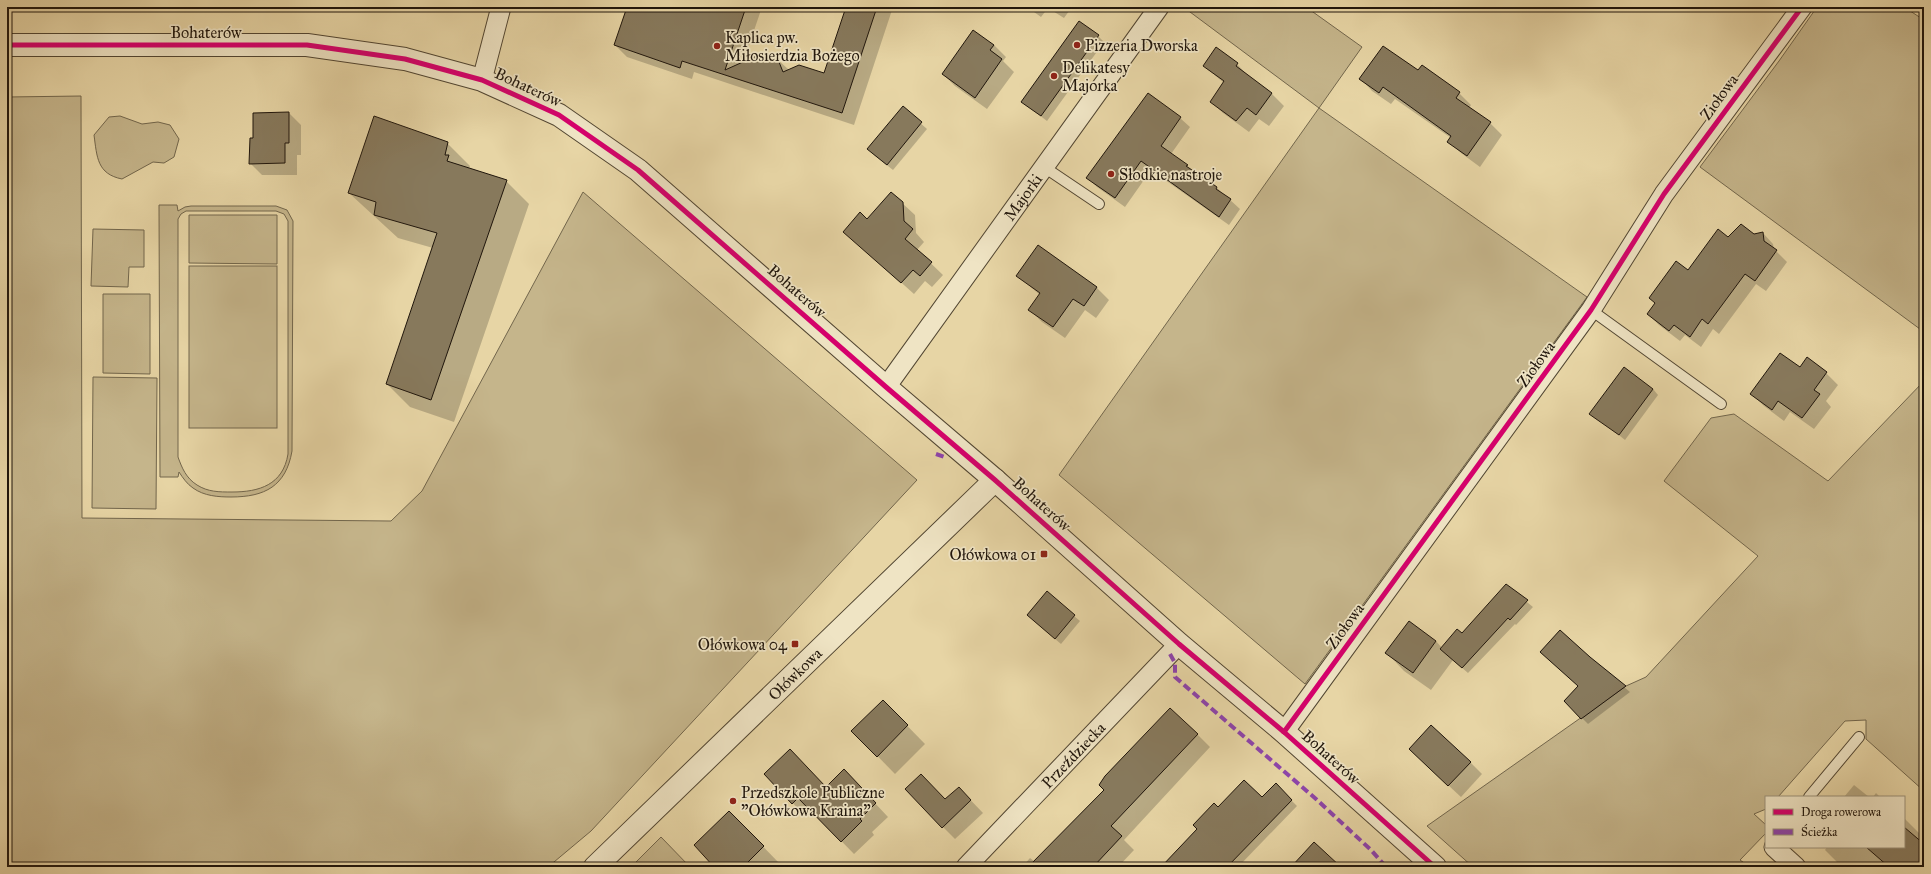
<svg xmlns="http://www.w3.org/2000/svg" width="1931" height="874" font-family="'IM FELL Great Primer',serif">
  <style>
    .green { fill: #c5b58b; stroke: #72664c; fill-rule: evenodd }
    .shadow { fill: #0003 }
    .building { fill: #87795c; stroke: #20160c }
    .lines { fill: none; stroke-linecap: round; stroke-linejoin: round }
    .service-casing { stroke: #524632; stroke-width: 12 }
    .minor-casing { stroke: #524632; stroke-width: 21 }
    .tertiary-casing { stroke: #524632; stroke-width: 24 }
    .service { stroke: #efe4c4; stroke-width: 10 }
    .minor { stroke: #efe4c4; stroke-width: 19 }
    .tertiary { stroke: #efe4c4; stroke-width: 22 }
    .quiet { stroke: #8e44ad; stroke-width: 4; stroke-dasharray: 8 4; stroke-linecap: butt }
    .cycleway-casing { stroke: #efe4c4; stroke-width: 8 }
    .cycleway { stroke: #d6006c; stroke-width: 5 }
    .poi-dot { fill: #8f2418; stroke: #efe4c4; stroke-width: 1.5 }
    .labels { text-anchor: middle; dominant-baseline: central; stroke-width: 3.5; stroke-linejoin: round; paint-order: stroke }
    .street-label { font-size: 16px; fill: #20160c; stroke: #efe4c4 }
    .poi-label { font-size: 16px; fill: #20160c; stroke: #efe4c4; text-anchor: start }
  </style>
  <rect width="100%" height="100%" fill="#e7d5a5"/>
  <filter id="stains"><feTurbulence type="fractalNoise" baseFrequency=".005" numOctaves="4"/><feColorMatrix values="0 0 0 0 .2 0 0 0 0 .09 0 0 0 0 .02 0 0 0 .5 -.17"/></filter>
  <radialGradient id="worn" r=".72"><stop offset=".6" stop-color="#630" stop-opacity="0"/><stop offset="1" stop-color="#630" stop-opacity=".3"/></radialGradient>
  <!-- green -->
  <g class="green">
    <polygon points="1188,7 1306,7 1362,47 1319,108 1587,297 1305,684 1059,475 1319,108 1186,9"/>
    <polygon points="1817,7 1904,7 1924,20 1924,332 1700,167 1779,61"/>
    <polygon points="81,96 82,518 391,521 422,491 583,192 917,480 591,831 548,867 7,867 7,97"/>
    <path d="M 120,116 L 142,124 L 158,122 L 170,125 L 179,139 L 174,157 L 164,163 L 153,162 L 122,179 C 97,174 97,157 94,135 L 109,117 Z"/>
    <path d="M 159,205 L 177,205 L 178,211 L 185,207 L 191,206 L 276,206 L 287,210 L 293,221 L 292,451 C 286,486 265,497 231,497 C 218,497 204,496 193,488 C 187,484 183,478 179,472 L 178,477 L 160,477 ZM 186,211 L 276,211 L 284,214 L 288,221 L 288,454 C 283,485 259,492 232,492 C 219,492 208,492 197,485 C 186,478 182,468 178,457 L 178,219 L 181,214 Z"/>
    <polygon points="189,215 277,215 277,264 189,263"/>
    <polygon points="93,229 144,230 144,267 129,267 128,287 91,286"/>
    <rect x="189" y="266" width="88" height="162"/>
    <polygon points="103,294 150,294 150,374 103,373"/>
    <polygon points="93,377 157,378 156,509 92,508"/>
    <polygon points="1924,381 1924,791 1866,739 1866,720 1845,721 1778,797 1766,797 1766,809 1754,814 1766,825 1766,833 1740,860 1750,867 1473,867 1427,826 1626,686 1646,677 1758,556 1664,481 1711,418 1734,414 1828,481"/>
    <polygon points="661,837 690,867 631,867"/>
  </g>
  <!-- shadow -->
  <g class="shadow">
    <polygon points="628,7 762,7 743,63 776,58 789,70 825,74 845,13 843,8 839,7 893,7 854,125 694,72 692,79 627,57 615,45"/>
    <polygon points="1027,7 1072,7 1064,18 1048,8 1041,17"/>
    <polygon points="1912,7 1924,7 1924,15"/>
    <polygon points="1098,36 1104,42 1047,121 1022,102"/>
    <polygon points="994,45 1006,57 1003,61 1014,72 987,109 955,86 943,74"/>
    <polygon points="1217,49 1237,64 1249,77 1272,94 1284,106 1269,126 1259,119 1249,132 1223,113 1211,102 1224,83 1204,66"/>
    <polygon points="1361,79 1459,93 1471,105 1469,108 1490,123 1502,135 1480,167 1461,153 1449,141 1451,138 1395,99 1391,104 1372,91"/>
    <polygon points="903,108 927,129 893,170 874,155"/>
    <polygon points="289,113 301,125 301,155 297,155 297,175 262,175 250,163 254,139"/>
    <polygon points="1180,118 1190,127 1171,154 1217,188 1240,209 1229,225 1151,170 1125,207 1097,187 1088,178"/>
    <polygon points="447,143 470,166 469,169 506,181 529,204 454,422 410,407 387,384 433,248 398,238 349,193"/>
    <polygon points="902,203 915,215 916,233 924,242 917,250 943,275 932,287 925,281 914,294 857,243 868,220"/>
    <polygon points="1763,233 1773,244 1774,249 1787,262 1766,291 1756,284 1719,334 1713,329 1701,347 1685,335 1680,341 1659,325 1648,314 1688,271 1728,239"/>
    <polygon points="1039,247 1097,288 1109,300 1096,318 1085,310 1065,338 1042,322 1030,310 1040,295 1018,276"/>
    <polygon points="1800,369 1826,373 1838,385 1826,401 1831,407 1814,429 1790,412 1784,421 1764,406 1752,394"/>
    <polygon points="1653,389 1658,395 1625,440 1591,413"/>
    <polygon points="1506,585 1533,607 1516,625 1515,624 1468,673 1453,660 1431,690 1404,671 1387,653 1436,641 1442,648 1462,635"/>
    <polygon points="1074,616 1080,621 1061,644 1034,621"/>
    <polygon points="1589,658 1630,692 1588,724 1565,701 1579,687"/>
    <polygon points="883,701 925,744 895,774 853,731"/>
    <polygon points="1197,734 1210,747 1124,840 1134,850 1118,867 1022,867 1030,858 1035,862 1105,790"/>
    <polygon points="1422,761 1470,762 1482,774 1461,797"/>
    <polygon points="765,774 826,788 857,784 888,817 872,832 874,835 854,854 812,811 806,817"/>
    <polygon points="1276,785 1297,806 1238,867 1171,867 1218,808 1262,799"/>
    <polygon points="1854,785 1869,797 1844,797"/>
    <polygon points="959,788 983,813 955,839 943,827 946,800"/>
    <polygon points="1876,793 1880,797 1873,797"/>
    <polygon points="1904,818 1923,837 1920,841 1924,845 1924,867 1842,867 1825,850 1827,847 1904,847"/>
    <polygon points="747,830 781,865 779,867 716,867"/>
  </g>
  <!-- building -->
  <g class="building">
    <polygon points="627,7 746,7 725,70 763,53 777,57 783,72 799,65 824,73 846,7 877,7 842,113 682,61 680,68 614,45"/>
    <polygon points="1079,21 1099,35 1041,116 1021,102"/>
    <polygon points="973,30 994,45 990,50 1002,59 975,98 942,74"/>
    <polygon points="1383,46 1418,70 1422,65 1460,92 1456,98 1491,122 1467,156 1447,142 1451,136 1383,87 1379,93 1359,79"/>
    <polygon points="1216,47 1238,63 1236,66 1272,93 1256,115 1247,108 1236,121 1210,102 1224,81 1203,66"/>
    <polygon points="1148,93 1181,117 1161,146 1188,165 1186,166 1217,187 1216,189 1231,199 1219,217 1141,161 1115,198 1086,178"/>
    <polygon points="903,106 922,122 887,165 867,149"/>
    <polygon points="289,112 289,143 285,143 285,163 249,164 250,138 253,138 253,113"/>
    <polygon points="374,116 448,142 445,155 449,155 447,161 507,180 431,400 386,384 437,233 374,215 376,202 348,193"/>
    <polygon points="891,192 903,202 904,221 913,229 905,239 932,262 920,276 913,270 901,283 843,232 860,212 867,219"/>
    <polygon points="1741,224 1754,234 1763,232 1764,241 1777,250 1755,281 1745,274 1708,324 1702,319 1690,337 1674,325 1669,331 1647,314 1655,303 1649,298 1676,261 1688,270 1718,229 1728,237"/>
    <polygon points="1038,245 1097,287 1084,306 1073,299 1053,327 1028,310 1040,293 1016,276"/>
    <polygon points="1780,353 1800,367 1807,357 1827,372 1814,390 1820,394 1802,418 1778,401 1772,410 1750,394"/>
    <polygon points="1624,367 1653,389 1619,435 1589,414"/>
    <polygon points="1506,584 1528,600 1510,620 1508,618 1462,668 1440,649 1457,629 1462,633"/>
    <polygon points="1047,591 1075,615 1055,639 1027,615"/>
    <polygon points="1409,621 1436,641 1413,673 1385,653"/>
    <polygon points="1560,630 1590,657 1626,686 1581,719 1564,701 1578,686 1540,652"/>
    <polygon points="883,700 908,725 877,757 851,731"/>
    <polygon points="1170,708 1198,734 1111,826 1122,836 1093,867 1028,867 1104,790 1099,785 1105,776"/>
    <polygon points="1431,725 1471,762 1448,786 1409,749"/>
    <polygon points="790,749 826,787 844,769 876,803 860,819 862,821 841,842 798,798 792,804 764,774"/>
    <polygon points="921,774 945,799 959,787 971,800 942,828 905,789"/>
    <polygon points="1244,780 1262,797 1276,783 1292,800 1227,867 1161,867 1197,829 1193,825 1214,803 1218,807"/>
    <polygon points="729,811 764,846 743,867 714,867 694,845"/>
    <polygon points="1904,827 1924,844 1924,867 1889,867 1866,847 1904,847"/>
    <polygon points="1314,842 1341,867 1291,867"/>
  </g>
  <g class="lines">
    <defs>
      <g id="service">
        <polyline points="1044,167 1099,204"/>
        <polyline points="1591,310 1721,404"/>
        <polyline points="1809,797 1859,737"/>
      </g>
      <g id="minor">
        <polyline points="482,80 501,7"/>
        <path id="s1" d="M 886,387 L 1159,7"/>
        <polyline points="1284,732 1591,310 1664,194 1802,7"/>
        <polyline points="1774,847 1796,867"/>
        <path id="s2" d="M 966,867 L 1179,644"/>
      </g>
      <g id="tertiary">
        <polyline points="7,45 307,45 405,59 482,80 559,115 638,170 886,387 995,480 1179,644 1284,732 1435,867"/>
        <path id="s3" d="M 595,867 L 995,480"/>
      </g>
    </defs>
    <!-- service casing -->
    <use href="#service" class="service-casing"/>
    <!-- minor casing -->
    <use href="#minor" class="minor-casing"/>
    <!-- tertiary casing -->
    <use href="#tertiary" class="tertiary-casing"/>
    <!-- service -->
    <use href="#service" class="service"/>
    <!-- minor -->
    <use href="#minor" class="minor"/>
    <!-- tertiary -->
    <use href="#tertiary" class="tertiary"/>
    <!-- quiet -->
    <g class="quiet">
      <polyline points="936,454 947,458"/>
      <polyline points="1170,654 1175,663 1175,677 1316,799 1371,850 1386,867"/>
    </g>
    <defs>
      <g id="cycleway">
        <polyline points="7,45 307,45 405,59 482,80 559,115 638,170 886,387 995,480 1179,644 1284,732 1435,867"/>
        <polyline points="1284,732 1591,310 1664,194 1802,7"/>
      </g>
    </defs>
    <!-- cycleway casing -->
    <use href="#cycleway" class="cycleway-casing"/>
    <!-- cycleway -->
    <use href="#cycleway" class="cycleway"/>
  </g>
  <!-- markers -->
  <g class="poi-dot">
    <circle cx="1077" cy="45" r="4"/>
    <circle cx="717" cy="46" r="4"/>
    <circle cx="1054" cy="76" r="4"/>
    <circle cx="1111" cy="174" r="4"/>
    <rect x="1040" y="550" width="8" height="8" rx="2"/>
    <rect x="791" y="640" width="8" height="8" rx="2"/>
    <circle cx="733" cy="801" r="4"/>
  </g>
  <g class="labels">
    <!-- street labels -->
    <g class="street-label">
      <text x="206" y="32">Bohaterów</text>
      <text transform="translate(528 87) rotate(25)">Bohaterów</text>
      <text transform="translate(1719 97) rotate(-54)">Ziołowa</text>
      <text stroke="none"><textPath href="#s1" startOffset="234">Majorki</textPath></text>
      <text transform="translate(797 291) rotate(41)">Bohaterów</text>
      <text transform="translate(1536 364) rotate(-54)">Ziołowa</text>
      <text transform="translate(1042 504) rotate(42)">Bohaterów</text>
      <text transform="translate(1345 626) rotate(-54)">Ziołowa</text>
      <text stroke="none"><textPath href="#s3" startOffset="278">Ołówkowa</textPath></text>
      <text stroke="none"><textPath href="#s2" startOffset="155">Przeździecka</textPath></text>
      <text transform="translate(1331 757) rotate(42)">Bohaterów</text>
    </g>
    <!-- poi labels -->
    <g class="poi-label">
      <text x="725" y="37">Kaplica pw.<tspan x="725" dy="18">Miłosierdzia Bożego</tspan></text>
      <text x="1085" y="45">Pizzeria Dworska</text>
      <text x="1062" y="67">Delikatesy<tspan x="1062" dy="18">Majorka</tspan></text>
      <text x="1119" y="174">Słodkie nastroje</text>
      <text x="1036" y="554" text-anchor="end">Ołówkowa 01</text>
      <text x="787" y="644" text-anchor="end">Ołówkowa 04</text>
      <text x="741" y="792">Przedszkole Publiczne<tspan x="741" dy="18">"Ołówkowa Kraina"</tspan></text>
    </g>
  </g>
  <!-- margin -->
  <rect width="1931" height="874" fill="none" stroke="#e7d5a5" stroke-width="24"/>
  <rect x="8" y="8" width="1915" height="858" fill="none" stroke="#20160c" stroke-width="2"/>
  <rect x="12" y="12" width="1907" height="850" fill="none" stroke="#20160c"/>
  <!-- legend -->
  <rect x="1765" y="796" width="140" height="52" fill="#efe4c4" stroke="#9c927a"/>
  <rect x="1773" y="809" width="20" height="6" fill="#d6006c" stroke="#9c927a"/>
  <text x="1801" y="816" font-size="12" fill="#20160c">Droga rowerowa</text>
  <rect x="1773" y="829" width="20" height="6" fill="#8e44ad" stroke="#9c927a"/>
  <text x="1801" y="836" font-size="12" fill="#20160c">Ścieżka</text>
  <rect width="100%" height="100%" filter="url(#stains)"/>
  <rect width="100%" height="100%" fill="url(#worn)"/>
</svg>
